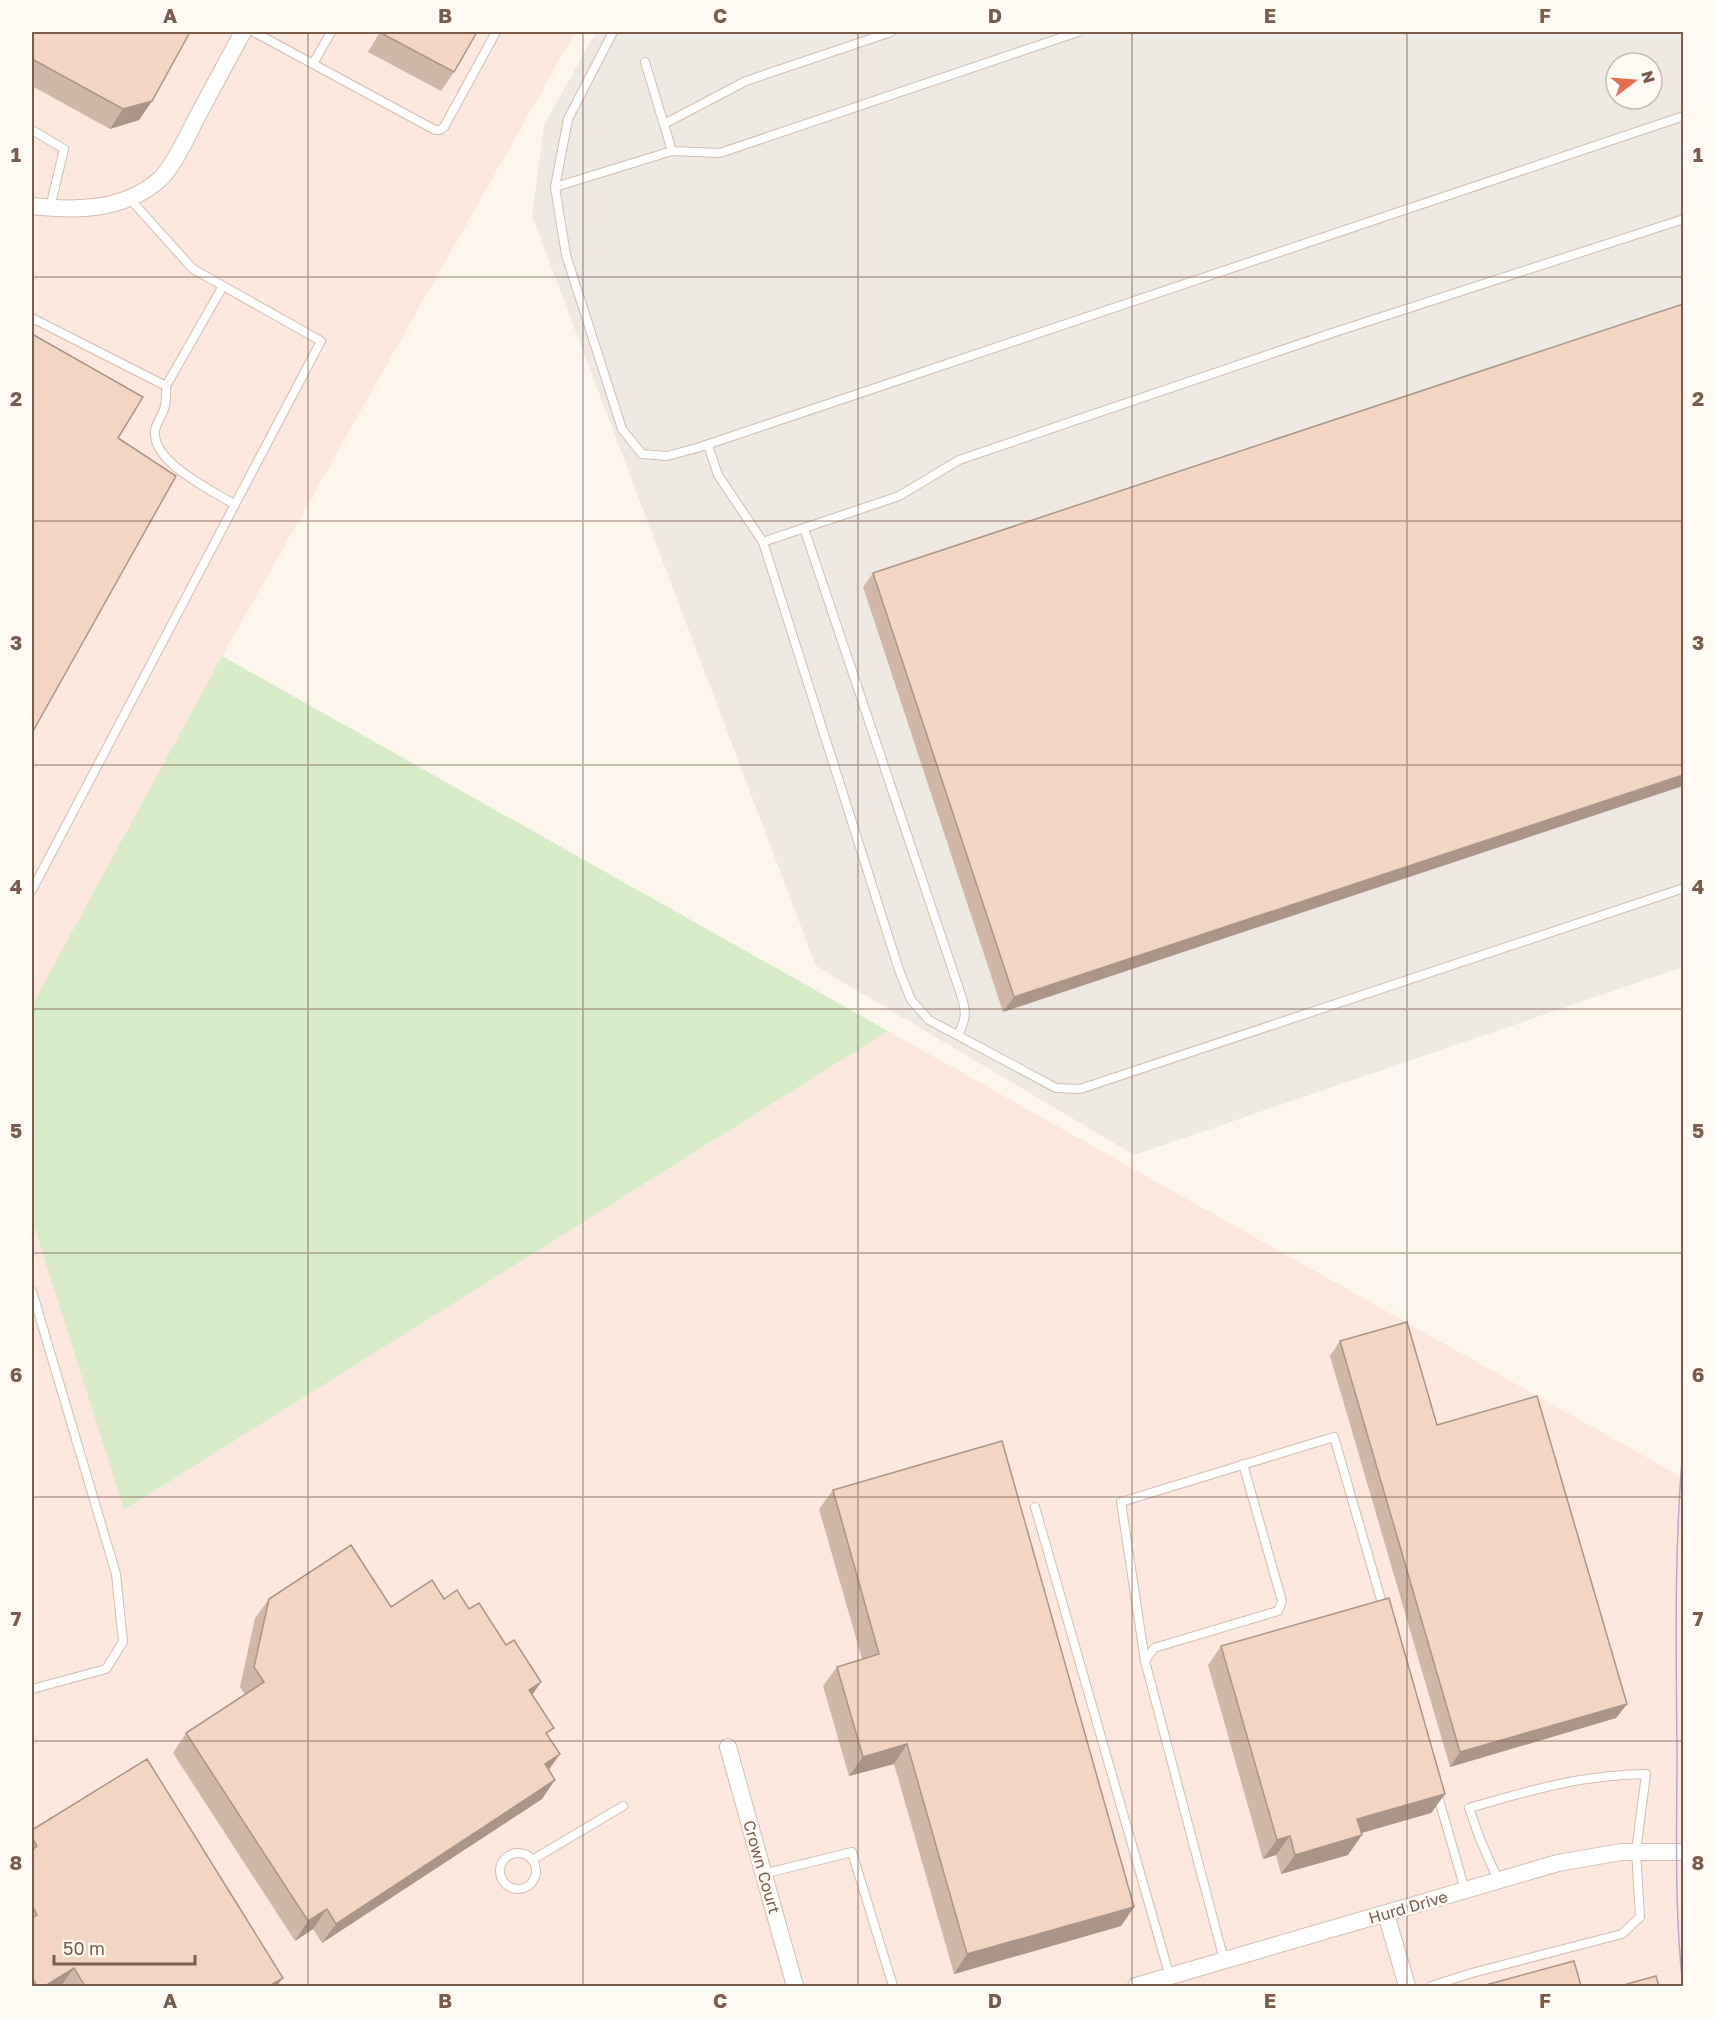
<svg xmlns="http://www.w3.org/2000/svg" width="1715" height="2018" font-family="'Golos Text',sans-serif">
  <style>
    .commercial { fill: #fde8e0 }
    .industrial { fill: #efe9e4; fill-rule: evenodd }
    .green { fill: #d8ecc9 }
    .lines { fill: none; stroke-linecap: round; stroke-linejoin: round }
    .service-casing { stroke: #d1beb0; stroke-width: 10 }
    .minor-casing { stroke: #d1beb0; stroke-width: 18 }
    .service { stroke: #fff; stroke-width: 8 }
    .minor { stroke: #fff; stroke-width: 16 }
    .tram { stroke: #b9a8c9; stroke-width: 1.5 }
    .wall { fill: #d1b7a8 }
    .shaded-wall { fill: #aa9588 }
    .building { fill: #f3d5c3; stroke: #aa9588; stroke-width: 1.5 }
    .grid { fill: none; stroke: #7a5c4d; stroke-width: 1.5; stroke-opacity: 0.55 }
    .labels { text-anchor: middle; dominant-baseline: central; stroke-width: 5; stroke-linejoin: round; paint-order: stroke }
    .street-label { font-size: 16px; fill: #7a5c4d; stroke: #fffaf3 }
    .neatline { fill: none; stroke: #7a5c4d; stroke-width: 2 }
    .grid-label { font-size: 20px; text-anchor: middle; font-weight: bold; fill: #7a5c4d }
  </style>
  <rect width="100%" height="100%" fill="#fdf6ec"/>
  <!-- commercial -->
  <g class="commercial">
    <polygon points="32,32 575,32 222,656 32,1005"/>
    <polygon points="888,1031 1683,1478 1683,1986 32,1986 32,1220 124,1510"/>
  </g>
  <!-- industrial -->
  <path class="industrial" d="M 596,32 L 1683,32 L 1683,967 L 1134,1155 L 816,966 L 532,216 L 544,125 ZM 1616,63 L 1652,63 L 1652,99 L 1616,99 Z"/>
  <!-- green -->
  <polygon class="green" points="222,656 888,1031 124,1510 32,1220 32,1005"/>
  <g class="lines">
    <defs>
      <g id="service">
        <polyline points="254,32 435,130 440,130 444,127 496,32"/>
        <polyline points="613,32 568,119 555,187 566,255 622,429 642,454 667,456 697,448 1684,116"/>
        <polyline points="313,64 331,32"/>
        <polyline points="664,124 746,81 891,32"/>
        <polyline points="32,130 64,149 50,208"/>
        <polyline points="672,151 720,153 1078,32"/>
        <polyline points="555,187 672,151 645,62"/>
        <polyline points="32,318 166,386 223,286"/>
        <path d="M 166,386 C 166,393 167,402 164,409 C 162,416 156,423 155,431 C 152,463 212,490 235,505"/>
        <polyline points="708,445 718,475 763,542 899,496 959,460 1332,333 1684,219"/>
        <path d="M 804,528 L 962,998 C 967,1013 965,1021 958,1035"/>
        <polyline points="763,542 899,970 911,1000 929,1020 1056,1088 1080,1089 1684,888"/>
        <polyline points="32,890 321,341 193,269 129,198"/>
        <polyline points="32,1291 116,1574 123,1642 106,1669 32,1689"/>
        <polyline points="1035,1507 1170,1977"/>
        <polyline points="1145,1661 1121,1502 1334,1437 1384,1610"/>
        <polyline points="1437,1793 1465,1890"/>
        <circle cx="518" cy="1871" r="18"/>
        <polyline points="532,1860 623,1806"/>
        <polyline points="763,1874 852,1852 893,1986"/>
        <polyline points="1224,1960 1145,1661 1154,1648 1278,1611 1282,1601 1243,1464"/>
        <path d="M 1431,1986 L 1472,1973 L 1622,1934 L 1640,1917 L 1636,1851 L 1646,1774 C 1580,1775 1532,1790 1469,1808 L 1480,1839 L 1498,1880"/>
      </g>
      <g id="minor">
        <path d="M 32,206 C 76,211 123,211 159,180 C 172,169 187,137 195,121 C 211,91 227,61 243,32"/>
        <polyline points="728,1747 795,1986"/>
        <polyline points="1386,1914 1407,1986"/>
        <polyline points="1136,1986 1558,1863 1621,1852 1684,1852"/>
      </g>
    </defs>
    <!-- service casing -->
    <use href="#service" class="service-casing"/>
    <!-- minor casing -->
    <use href="#minor" class="minor-casing"/>
    <!-- service -->
    <use href="#service" class="service"/>
    <!-- minor -->
    <use href="#minor" class="minor"/>
    <!-- tram -->
    <path class="tram" d="M 1683,1986 C 1674,1911 1677,1827 1677,1750 C 1676,1646 1674,1541 1684,1437"/>
  </g>
  <!-- wall -->
  <g class="wall">
    <polygon points="32,32 152,101 139,120 110,129 32,86"/>
    <polygon points="380,32 477,32 454,72 441,91 368,52"/>
    <polygon points="1683,304 1003,1012 863,587 873,573"/>
    <polygon points="1340,1341 1437,1425 1627,1704 1616,1718 1450,1767 1330,1356"/>
    <polygon points="833,1490 1134,1907 1121,1926 954,1974 894,1764 849,1776 823,1686 837,1667 862,1659 819,1509"/>
    <polygon points="269,1599 391,1607 444,1599 469,1609 506,1645 541,1682 532,1695 548,1736 560,1754 549,1770 542,1799 322,1943 313,1929 295,1941 173,1753 186,1733 245,1695 240,1687 255,1618"/>
    <polygon points="1221,1646 1445,1794 1431,1813 1361,1833 1348,1855 1281,1874 1276,1855 1263,1859 1208,1665"/>
    <polygon points="32,1830 277,1986 32,1986"/>
  </g>
  <!-- shaded-wall -->
  <g class="shaded-wall">
    <polygon points="152,101 139,120 110,129 123,109"/>
    <polygon points="1683,775 1683,786 1003,1012 1014,997"/>
    <polygon points="541,1682 528,1701 529,1690"/>
    <polygon points="1627,1704 1616,1718 1450,1767 1460,1752"/>
    <polygon points="907,1744 894,1764 849,1776 863,1757"/>
    <polygon points="560,1754 546,1773 545,1764"/>
    <polygon points="555,1780 542,1799 322,1943 336,1924"/>
    <polygon points="1445,1794 1431,1813 1344,1838 1357,1819"/>
    <polygon points="1362,1835 1348,1855 1281,1874 1295,1855"/>
    <polygon points="1290,1836 1276,1855 1263,1859 1277,1840"/>
    <polygon points="1134,1907 1121,1926 954,1974 967,1954"/>
    <polygon points="327,1909 313,1929 295,1941 308,1921"/>
    <polygon points="74,1968 61,1986 45,1986"/>
    <polygon points="283,1978 277,1986 269,1986"/>
  </g>
  <!-- building -->
  <g class="building">
    <polygon points="32,32 190,32 152,101 123,109 32,59"/>
    <polygon points="382,32 477,32 454,72 381,33"/>
    <polygon points="1683,304 1683,775 1014,997 873,573"/>
    <polygon points="32,334 143,397 118,438 176,476 32,733"/>
    <polygon points="1407,1322 1437,1425 1537,1396 1627,1704 1460,1752 1340,1341"/>
    <polygon points="1002,1441 1134,1907 967,1954 907,1744 863,1757 837,1667 879,1654 833,1490"/>
    <polygon points="351,1545 391,1607 432,1580 444,1599 457,1590 469,1609 479,1603 506,1645 514,1640 541,1682 529,1690 554,1728 546,1733 560,1754 545,1764 555,1780 336,1924 327,1909 308,1921 186,1733 264,1682 254,1667 269,1599"/>
    <polygon points="1389,1598 1445,1794 1357,1819 1362,1835 1295,1855 1290,1836 1277,1840 1221,1646"/>
    <polygon points="147,1759 283,1978 269,1986 85,1986 74,1968 45,1986 37,1986 32,1977 32,1918 37,1915 32,1905 32,1850 37,1846 32,1837 32,1830"/>
    <polygon points="1574,1961 1581,1986 1482,1986"/>
    <polygon points="1656,1976 1659,1986 1620,1986"/>
  </g>
  <!-- grid -->
  <path class="grid" d="M 308,32 L 308,1986M 583,32 L 583,1986M 858,32 L 858,1986M 1132,32 L 1132,1986M 1407,32 L 1407,1986M 32,277 L 1684,277M 32,521 L 1684,521M 32,765 L 1684,765M 32,1009 L 1684,1009M 32,1253 L 1684,1253M 32,1497 L 1684,1497M 32,1741 L 1684,1741"/>
  <g class="labels">
    <!-- street labels -->
    <g class="street-label">
      <text transform="translate(762 1867) rotate(74)">Crown Court</text>
      <text transform="translate(1408 1907) rotate(-16)">Hurd Drive</text>
    </g>
  </g>
  <!-- border -->
  <rect width="1715" height="2018" fill="none" stroke="#fffaf3" stroke-width="66"/>
  <!-- north arrow -->
  <g transform="translate(1634 81) rotate(74)"><circle r="28" fill="#fffaf3" stroke="#cabbb1" stroke-width="1.5"/>
  <path d="M0-4.5L10 22L0 15L-10 22Z" fill="#e76f51"/>
  <text y="-9" font-size="16" font-weight="bold" text-anchor="middle" fill="#7a5c4d">N</text>
  </g>
  <!-- scale -->
  <path d="M54 1955v9h141v-9" fill="none" stroke="#7a5c4d" stroke-width="3"/>
  <text x="63" y="1955" font-size="18" fill="#7a5c4d" stroke="#fffaf3" stroke-width="4.5" paint-order="stroke">50 m</text>
  <rect x="33" y="33" width="1649" height="1952" class="neatline"/>
  <g class="grid-label">
    <text x="170" y="23">A</text>
    <text x="445" y="23">B</text>
    <text x="720" y="23">C</text>
    <text x="995" y="23">D</text>
    <text x="1270" y="23">E</text>
    <text x="1545" y="23">F</text>
    <text x="16" y="162">1</text>
    <text x="1698" y="162">1</text>
    <text x="16" y="406">2</text>
    <text x="1698" y="406">2</text>
    <text x="16" y="650">3</text>
    <text x="1698" y="650">3</text>
    <text x="16" y="894">4</text>
    <text x="1698" y="894">4</text>
    <text x="16" y="1138">5</text>
    <text x="1698" y="1138">5</text>
    <text x="16" y="1382">6</text>
    <text x="1698" y="1382">6</text>
    <text x="16" y="1626">7</text>
    <text x="1698" y="1626">7</text>
    <text x="16" y="1870">8</text>
    <text x="1698" y="1870">8</text>
    <text x="170" y="2008">A</text>
    <text x="445" y="2008">B</text>
    <text x="720" y="2008">C</text>
    <text x="995" y="2008">D</text>
    <text x="1270" y="2008">E</text>
    <text x="1545" y="2008">F</text>
  </g>
</svg>
